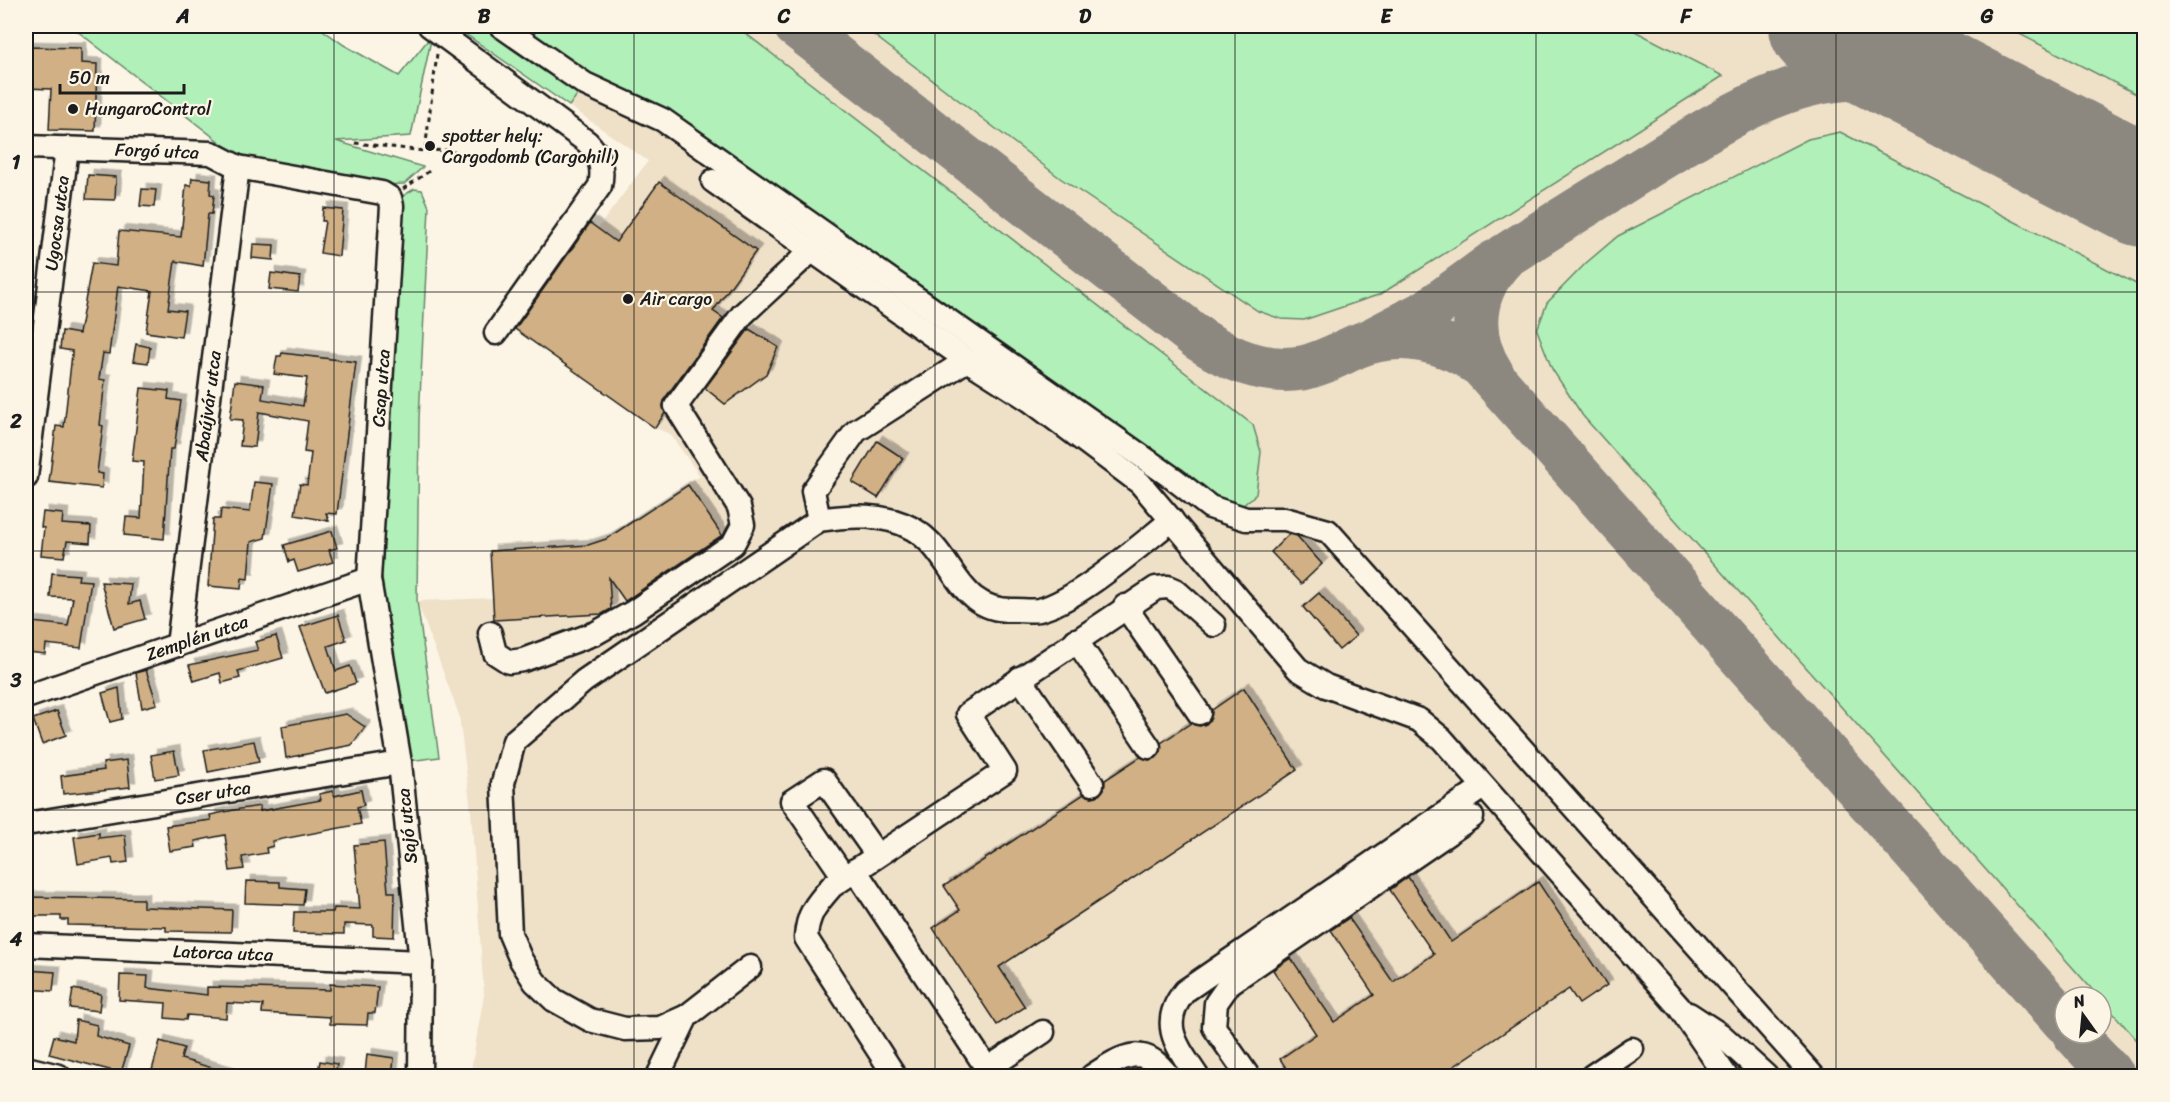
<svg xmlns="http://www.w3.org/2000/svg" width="2170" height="1102" font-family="Sriracha,sans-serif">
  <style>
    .built { fill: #efe0c8; fill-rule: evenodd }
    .green { fill: #b1f0b8; stroke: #66866a; stroke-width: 1.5 }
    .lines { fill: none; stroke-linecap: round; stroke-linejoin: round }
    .taxiway { stroke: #8c8880; stroke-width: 45 }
    .runway { stroke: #8c8880; stroke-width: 112 }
    .building { fill: #d0b084; stroke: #1c1c1c; stroke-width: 1.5; filter: url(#shadow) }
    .minor-casing { stroke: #1c1c1c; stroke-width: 27 }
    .path { stroke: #1c1c1c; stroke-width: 3; stroke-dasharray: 4.5 4.5; stroke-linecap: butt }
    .minor { stroke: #fcf5e5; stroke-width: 22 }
    .grid { fill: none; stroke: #1c1c1c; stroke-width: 1.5; stroke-opacity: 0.55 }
    .poi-dot { fill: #1c1c1c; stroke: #fcf5e5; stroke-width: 2 }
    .labels { text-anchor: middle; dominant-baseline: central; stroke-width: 4.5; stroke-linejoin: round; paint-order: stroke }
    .poi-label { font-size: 18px; fill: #1c1c1c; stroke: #fcf5e5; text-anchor: start }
    .street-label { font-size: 18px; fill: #1c1c1c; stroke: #fcf5e5 }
    .neatline { fill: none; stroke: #1c1c1c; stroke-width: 2 }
    .grid-label { font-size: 20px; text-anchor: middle; font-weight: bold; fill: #1c1c1c }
  </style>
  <defs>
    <filter id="shadow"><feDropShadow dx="5.5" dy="-5.5" stdDeviation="0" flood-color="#0004"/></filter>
  </defs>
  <rect width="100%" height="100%" fill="#fcf5e5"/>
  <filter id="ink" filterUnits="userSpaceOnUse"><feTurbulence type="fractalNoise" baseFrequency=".0167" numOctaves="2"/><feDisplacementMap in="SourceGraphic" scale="12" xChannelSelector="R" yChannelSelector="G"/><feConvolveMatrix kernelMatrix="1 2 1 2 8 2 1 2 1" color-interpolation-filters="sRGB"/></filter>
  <g filter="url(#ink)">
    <!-- built -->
    <path class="built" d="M 454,26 L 2144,26 L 2144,1076 L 470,1076 L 484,995 L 471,811 L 459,715 L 417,601 L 493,598 L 490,551 L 588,545 L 606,539 L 700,476 L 670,434 L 655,428 L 513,327 L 588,222 L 598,228 L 648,161 ZM 2065,997 L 2101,997 L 2101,1033 L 2065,1033 Z"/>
    <!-- green -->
    <g class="green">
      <polygon points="26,26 317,26 344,45 399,76 432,35 411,136 336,141 423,167 404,184 382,185 239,157 72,27"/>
      <polygon points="454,26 736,26 1253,425 1261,452 1256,494 1241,507 1214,497 827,234 585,84 569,106"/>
      <polygon points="862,26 1625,26 1723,76 1381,294 1304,320 1281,319 1258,311 1060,178"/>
      <polygon points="2004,26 2144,26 2144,98"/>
      <polygon points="1840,132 2144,288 2144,1048 1583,416 1552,369 1537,330 1547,303 1586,263 1618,236 1808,139"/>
      <polygon points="414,189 422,190 429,207 419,419 417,601 439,757 409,761 377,575 398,199"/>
    </g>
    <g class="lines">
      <!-- taxiway -->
      <g class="taxiway">
        <path d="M 796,26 L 1199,339 C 1231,360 1264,374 1302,368 C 1322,364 1339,354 1357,346 C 1399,329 1447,339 1482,366 L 2065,1022"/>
        <polyline points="1376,338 1428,311 1495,262"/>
        <path d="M 1492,374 C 1466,334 1472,289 1505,256 C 1555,224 1606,192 1656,161 C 1768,91 1839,49 1972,101"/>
        <polyline points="2074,1033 2113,1076"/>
      </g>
      <!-- runway -->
      <polyline class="runway" points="1825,26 2144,191"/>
    </g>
    <!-- building -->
    <g class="building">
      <polygon points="26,47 81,48 81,63 97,64 95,131 49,130 51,89 26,88"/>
      <polygon points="88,175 116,177 115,200 86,199"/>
      <polygon points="192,178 211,180 210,194 214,195 212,214 208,214 203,266 175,261 168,309 185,311 181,337 146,332 152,291 118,286 109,354 103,353 99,379 105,380 100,425 103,426 97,473 103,474 102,488 49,482 56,426 64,427 72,354 72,351 60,349 62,331 79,334 92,263 116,266 119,231 181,237 186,185 191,186"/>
      <polygon points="659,182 756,251 713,311 723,318 665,398 663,406 665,413 655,428 515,329 590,223 616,242"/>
      <polygon points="142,189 156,190 154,207 140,206"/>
      <polygon points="323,208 343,210 339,256 320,253 325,221 322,221"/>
      <polygon points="253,244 274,245 273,260 252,258"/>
      <polygon points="271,273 300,277 298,292 269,289"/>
      <polygon points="749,329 778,347 766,374 725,404 705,388"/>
      <polygon points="136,344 150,347 148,363 133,361"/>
      <polygon points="282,353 356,362 337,514 326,513 329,521 295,515 300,484 307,485 311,453 304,452 308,421 259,412 255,447 240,446 243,420 230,419 235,381 264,385 262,399 303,406 307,378 274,374 277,356 281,356"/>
      <polygon points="141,388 169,391 168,399 181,401 174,449 170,449 164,539 124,535 126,517 141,518 144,462 132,461"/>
      <polygon points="877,441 903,458 878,498 852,482"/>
      <polygon points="254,482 273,484 265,538 251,542 248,579 242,578 241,589 208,586 213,519 220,519 221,509 250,512"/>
      <polygon points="688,485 722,535 625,601 609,578 611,609 602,614 494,620 490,551 588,545 606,539"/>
      <polygon points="43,512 63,514 62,524 91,526 90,543 67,541 64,557 41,555 44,528 41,527"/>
      <polygon points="332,531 337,548 329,550 333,562 298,572 294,560 289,562 284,545"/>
      <polygon points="1289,534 1297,536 1322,564 1301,584 1271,552"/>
      <polygon points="52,573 79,575 78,580 91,581 81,648 46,644 45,654 28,652 32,622 68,626 73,598 50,597"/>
      <polygon points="101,582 131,584 129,604 140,601 145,619 114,628"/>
      <polygon points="1319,593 1356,636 1339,650 1303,607"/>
      <polygon points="338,615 346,640 328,646 336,671 350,666 356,683 325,693 300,627"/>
      <polygon points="276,636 283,658 238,671 240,678 222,683 220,673 194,681 189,665 258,650 255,642"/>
      <polygon points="146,670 157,704 142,708 136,673"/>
      <polygon points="119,688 122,719 110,722 102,693"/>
      <polygon points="1244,688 1297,770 999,967 1025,1007 997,1025 933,928 960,910 944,886 1084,794 1092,797 1099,795 1104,789 1105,780 1140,757 1149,760 1156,758 1161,752 1161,743 1191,723 1200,726 1206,724 1211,718 1212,710"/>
      <polygon points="57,711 66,735 42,744 33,719"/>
      <polygon points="346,714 365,727 352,745 286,758 282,726"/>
      <polygon points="254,741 259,762 208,772 204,750"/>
      <polygon points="174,751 179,775 155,779 151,755"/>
      <polygon points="127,760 130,787 63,794 61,776 104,770 103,763"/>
      <polygon points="361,790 364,805 357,807 361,824 272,841 273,846 266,848 267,853 242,857 244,869 230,871 225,835 195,841 196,847 170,851 166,826 211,820 210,815 234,810 260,806 260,811 321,800 319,794 333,791 334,796"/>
      <polygon points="99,833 99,838 125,835 128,862 113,864 112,858 78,864 74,837"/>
      <polygon points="384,842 388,892 395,892 394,937 373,936 373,925 344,924 344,934 293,933 294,912 333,912 334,908 360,909 354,845"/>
      <polygon points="1408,877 1451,942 1538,882 1607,985 1579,1004 1569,989 1438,1077 1292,1077 1280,1059 1316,1034 1273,970 1291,958 1334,1022 1374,995 1331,930 1349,918 1393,982 1434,954 1390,890"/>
      <polygon points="246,881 280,882 280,887 305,889 303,905 245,903"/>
      <polygon points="26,897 143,899 143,907 232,910 231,932 166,931 166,927 68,925 68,920 61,920 61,916 26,916"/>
      <polygon points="26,970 55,972 53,991 26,989"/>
      <polygon points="120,975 148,976 147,988 207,995 207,987 330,990 330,984 378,987 375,1013 368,1013 367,1025 330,1024 330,1017 262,1013 263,1005 227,1003 226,1018 187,1015 186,1020 165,1018 166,1003 119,1000"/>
      <polygon points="73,989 101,994 99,1011 70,1008"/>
      <polygon points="76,1020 97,1025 96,1036 129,1046 121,1073 49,1054 54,1036 74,1041"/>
      <polygon points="160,1041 184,1048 181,1059 230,1073 230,1077 162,1077 151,1074"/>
      <polygon points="367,1054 394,1058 392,1077 365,1074"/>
      <polygon points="320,1061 337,1064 335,1077 317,1077"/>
    </g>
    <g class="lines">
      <defs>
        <g id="minor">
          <path d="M 430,26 L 587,142 C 600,155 604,168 600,186 L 496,333"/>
          <polyline points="501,26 585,84 663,120 1174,479 1210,507 1246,519 1285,519 1328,531 1813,1076"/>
          <polyline points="26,147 211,153 238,167 382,193 390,198 392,206 369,579 400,763 421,962 420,1076"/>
          <polyline points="713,181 967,360 1031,401 1140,483 1298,669 1326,686 1419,720 1442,739 1679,1007 1726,1076"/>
          <polyline points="26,477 67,148"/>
          <polyline points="819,520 813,491 856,431 967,360"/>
          <polyline points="1125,606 1199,713"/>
          <polyline points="490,633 495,653 509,662 523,660 596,633 633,612 733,544 743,525 739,507 676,406 742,315 810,252"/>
          <polyline points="1076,640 1149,747"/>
          <polyline points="178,645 238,167"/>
          <polyline points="1020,678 1092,784"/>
          <polyline points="26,697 369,579"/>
          <polyline points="26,824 400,763"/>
          <polyline points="855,870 992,1076"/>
          <polyline points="844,877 792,801 824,780 877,855"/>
          <polyline points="26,945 421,962"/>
          <path d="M 750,967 L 687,1016 L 660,1028 L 625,1029 L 590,1020 L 554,1000 L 535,982 L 521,960 L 510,934 L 503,783 L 514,741 L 584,681 L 819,520 C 850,515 885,513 913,529 C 956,554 955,613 1016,610 C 1023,610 1032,611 1039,610 C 1077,601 1140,545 1172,520"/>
          <polyline points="1689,1014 1721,1035 1766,1076"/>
          <polyline points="26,1068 59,1076"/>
          <polyline points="987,1069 1043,1032"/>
          <polyline points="658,1076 687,1016"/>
          <path d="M 895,1076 L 806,938 C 807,914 817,903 832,886 L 1005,771 L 968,714 L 1156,588 L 1168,587 L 1175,590 L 1214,625"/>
          <path d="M 1092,1076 C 1121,1057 1143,1041 1168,1076"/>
          <path d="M 1197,1076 C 1177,1046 1158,1024 1185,991 L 1483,787"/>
          <polyline points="1248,1076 1214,1027 1216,1003 1230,983 1472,817"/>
          <polyline points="1592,1076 1632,1049"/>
        </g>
      </defs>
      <!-- minor casing -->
      <use href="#minor" class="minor-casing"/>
      <!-- path -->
      <g class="path">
        <polyline points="437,54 425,151 445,150 495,162"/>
        <polyline points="355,143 425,151"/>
        <polyline points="403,189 431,170"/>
      </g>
      <!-- minor -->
      <use href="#minor" class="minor"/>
    </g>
  </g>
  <!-- grid -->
  <path class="grid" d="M 334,26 L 334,1076M 634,26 L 634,1076M 935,26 L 935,1076M 1235,26 L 1235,1076M 1536,26 L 1536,1076M 1836,26 L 1836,1076M 26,292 L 2144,292M 26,551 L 2144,551M 26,810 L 2144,810"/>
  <!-- markers -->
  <g class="poi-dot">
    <circle cx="73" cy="109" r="6"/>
    <circle cx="430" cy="146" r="6"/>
    <circle cx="628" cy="299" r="6"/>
  </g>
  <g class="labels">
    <!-- poi labels -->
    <g class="poi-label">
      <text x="85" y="109">HungaroControl</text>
      <text x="442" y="136">spotter hely:<tspan x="442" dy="21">Cargodomb (Cargohill)</tspan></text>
      <text x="640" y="299">Air cargo</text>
    </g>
    <!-- street labels -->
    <g class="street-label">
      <text transform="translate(157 151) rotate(2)">Forgó utca</text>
      <text transform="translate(57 223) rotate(-83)">Ugocsa utca</text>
      <text transform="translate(381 388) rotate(-86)">Csap utca</text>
      <text transform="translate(208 406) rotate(-83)">Abaújvár utca</text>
      <text transform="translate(197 638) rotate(-19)">Zemplén utca</text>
      <text transform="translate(213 793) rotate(-9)">Cser utca</text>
      <text transform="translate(407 826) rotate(-96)">Sajó utca</text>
      <text transform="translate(223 953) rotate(2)">Latorca utca</text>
    </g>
  </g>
  <!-- margin -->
  <rect width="2170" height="1102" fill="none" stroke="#fcf5e5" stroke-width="66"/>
  <!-- north arrow -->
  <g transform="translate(2083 1015) rotate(345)"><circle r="28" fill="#fcf5e5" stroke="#a29e95" stroke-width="1.5"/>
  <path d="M0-4.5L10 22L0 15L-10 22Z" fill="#1c1c1c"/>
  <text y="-9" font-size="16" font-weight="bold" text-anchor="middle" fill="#1c1c1c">N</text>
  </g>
  <!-- scale -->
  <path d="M60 84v9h124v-9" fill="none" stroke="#1c1c1c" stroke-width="3"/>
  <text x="69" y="84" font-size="18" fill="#1c1c1c" stroke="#fcf5e5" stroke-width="4.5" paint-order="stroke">50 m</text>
  <rect x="33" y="33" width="2104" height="1036" class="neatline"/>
  <g class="grid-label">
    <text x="183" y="23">A</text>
    <text x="484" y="23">B</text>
    <text x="784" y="23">C</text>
    <text x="1085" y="23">D</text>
    <text x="1386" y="23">E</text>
    <text x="1686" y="23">F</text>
    <text x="1987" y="23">G</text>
    <text x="16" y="169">1</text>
    <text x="16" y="428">2</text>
    <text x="16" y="687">3</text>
    <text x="16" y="946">4</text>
  </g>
</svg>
